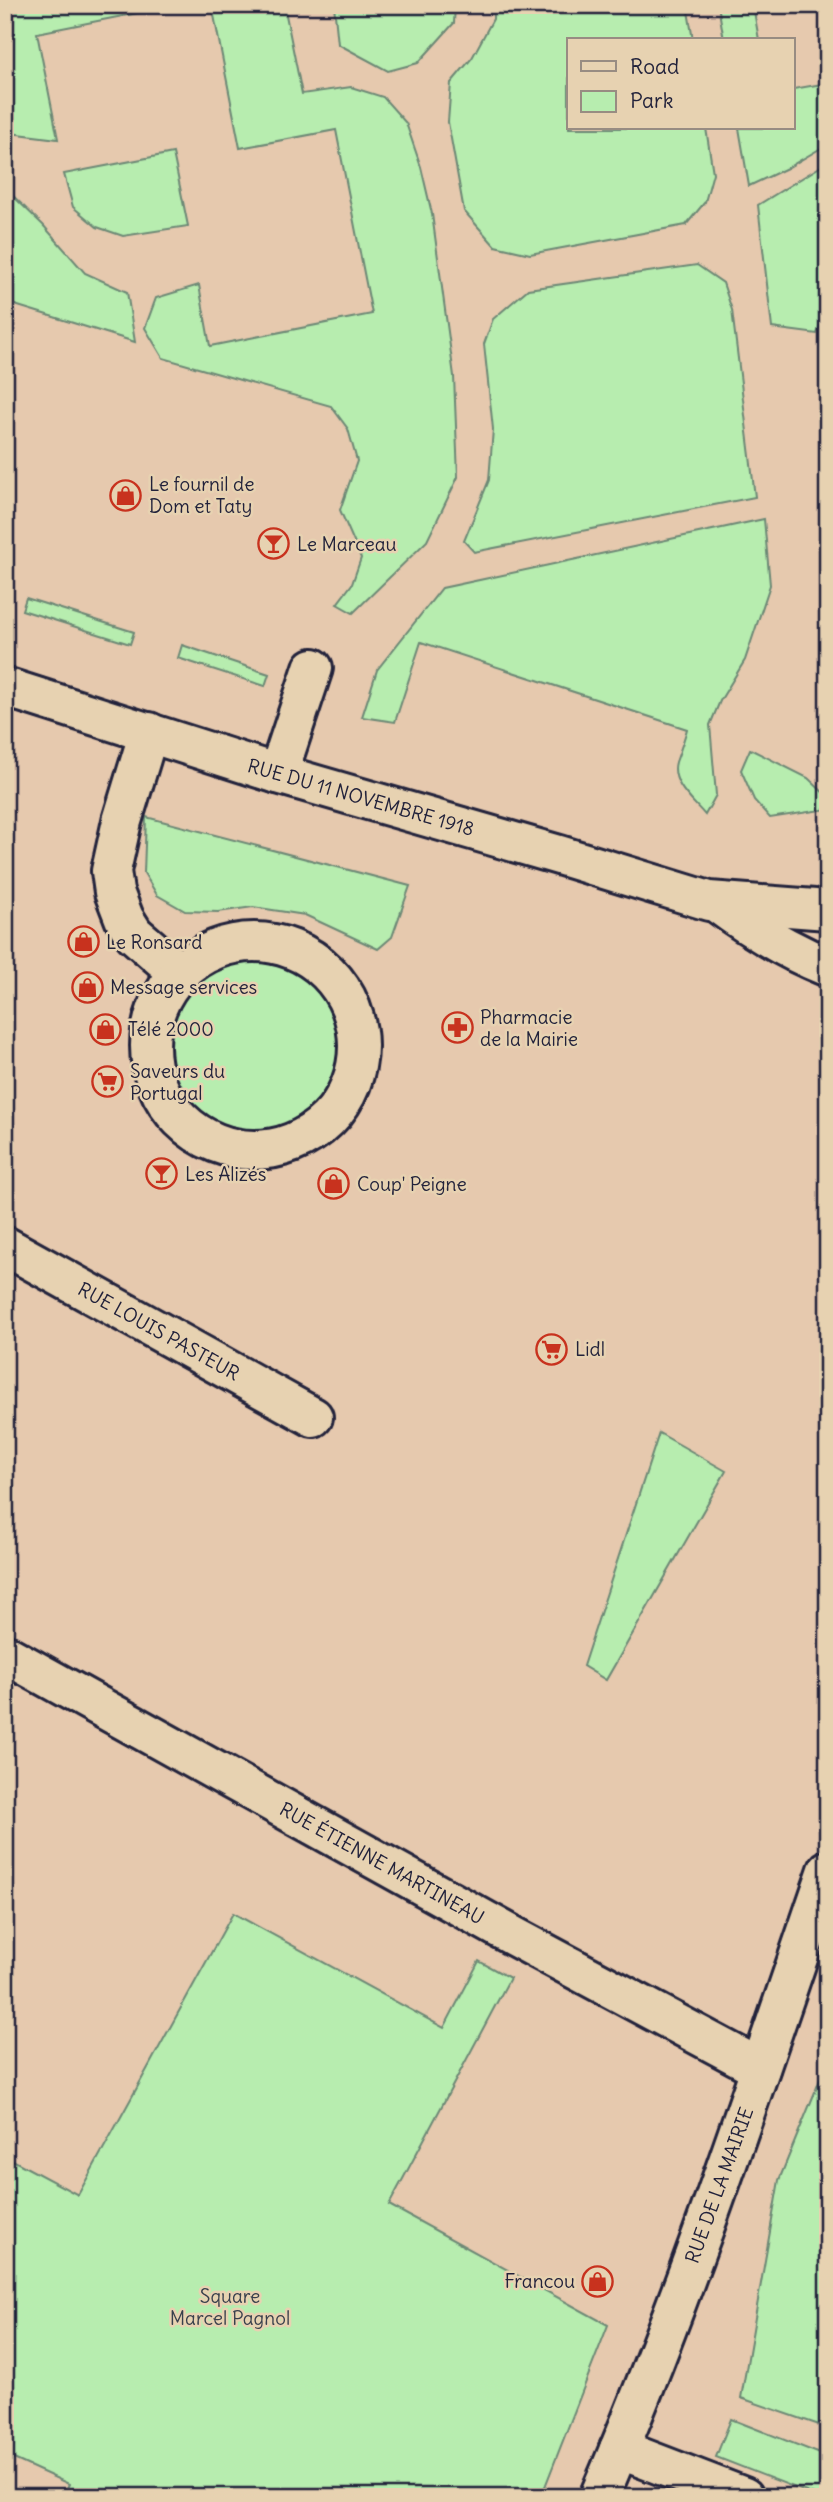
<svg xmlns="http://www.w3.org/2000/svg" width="833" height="2502" font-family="Delius,sans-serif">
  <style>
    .green { fill: #b7edaf; stroke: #6c8875; stroke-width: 2 }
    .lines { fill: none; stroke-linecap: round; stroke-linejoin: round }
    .minor-casing { stroke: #22223b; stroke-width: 44 }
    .minor { stroke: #e7d2b1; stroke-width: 38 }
    .labels { text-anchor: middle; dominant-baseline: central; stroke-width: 5; stroke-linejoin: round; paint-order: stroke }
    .poi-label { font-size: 19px; fill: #22223b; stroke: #e7d2b1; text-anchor: start }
    .street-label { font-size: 19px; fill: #22223b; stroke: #e7d2b1 }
    .park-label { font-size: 19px; fill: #38404c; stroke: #e7d2b1 }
  </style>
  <rect width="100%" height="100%" fill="#e6c9ae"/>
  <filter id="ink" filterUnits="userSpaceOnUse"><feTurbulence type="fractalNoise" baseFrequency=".0143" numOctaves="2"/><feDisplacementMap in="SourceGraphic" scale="14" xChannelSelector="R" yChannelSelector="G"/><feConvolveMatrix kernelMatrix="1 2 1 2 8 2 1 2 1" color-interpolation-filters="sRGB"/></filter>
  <g filter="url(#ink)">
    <!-- green -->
    <g class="green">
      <polygon points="14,5 178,5 37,33 58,139 10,133 5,130 5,28"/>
      <polygon points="212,5 284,5 302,94 351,87 383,97 406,123 421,167 432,214 454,376 458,477 427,541 353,613 337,604 352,584 361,558 340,510 357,461 348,429 331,406 163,358 145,328 156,298 199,285 210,346 372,314 336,130 240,148"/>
      <polygon points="334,5 455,5 454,23 418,63 388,71 338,44"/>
      <polygon points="493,5 687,5 693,40 569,40 569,128 706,128 713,173 705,202 686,225 530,254 495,246 464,211 448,122 451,83 472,58 493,19"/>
      <polygon points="718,5 753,5 759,40 724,40"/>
      <polygon points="828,83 828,144 787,168 749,186 739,128 793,128 793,89"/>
      <polygon points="173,153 188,226 123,236 97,227 73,207 64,174"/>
      <polygon points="828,162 828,301 817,334 772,328 758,205"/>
      <polygon points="5,193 12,195 43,225 85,273 127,292 135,342 5,302"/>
      <polygon points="697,265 723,283 732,310 755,497 474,552 464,541 489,480 493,429 484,344 493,319 528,289"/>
      <path d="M 764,519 L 770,585 L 745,660 L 720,701 L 710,725 L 716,795 L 705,815 C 693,801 670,783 676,762 C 680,751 684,740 687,729 L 421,642 L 395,722 L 362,717 L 377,670 L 442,588 Z"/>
      <polygon points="26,598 134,632 130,644 22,610"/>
      <polygon points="182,645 269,674 265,686 178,658"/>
      <polygon points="750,749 808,778 828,797 828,809 770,818 754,800 741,770"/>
      <polygon points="146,817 410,886 392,937 378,949 305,915 253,907 218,912 185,911 157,895 144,873"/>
      <circle cx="254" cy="1047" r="85"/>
      <polygon points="659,1433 726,1471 606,1680 583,1666"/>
      <polygon points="233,1913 444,2028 479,1961 510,1978 389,2205 608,2325 541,2497 63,2497 69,2484 5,2455 5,2156 78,2195"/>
      <polygon points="828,2060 828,2428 741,2398 779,2180"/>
      <polygon points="731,2419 828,2457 828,2497 819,2497 716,2457"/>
    </g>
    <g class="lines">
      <defs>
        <g id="minor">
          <polyline points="5,687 278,774 559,855 709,901 828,910"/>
          <polyline points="149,732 122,821 111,871 114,892 124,918 134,934 178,972"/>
          <polyline points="278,774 313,668"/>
          <path d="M 717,903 C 753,930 786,950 828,967"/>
          <circle cx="254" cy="1046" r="104"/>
          <polyline points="5,1246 313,1417"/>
          <polyline points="5,1654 515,1937 760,2068"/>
          <polyline points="619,2449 744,2497"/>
          <path d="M 599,2497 C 687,2292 756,2080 828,1870"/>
        </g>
      </defs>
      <!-- minor casing -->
      <use href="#minor" class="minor-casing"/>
      <!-- minor -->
      <use href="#minor" class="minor"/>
    </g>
  </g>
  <!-- icons -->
  <defs>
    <symbol id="shop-ring" viewBox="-11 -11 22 22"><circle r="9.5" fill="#e7d2b1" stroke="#c8321e" stroke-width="1.5"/><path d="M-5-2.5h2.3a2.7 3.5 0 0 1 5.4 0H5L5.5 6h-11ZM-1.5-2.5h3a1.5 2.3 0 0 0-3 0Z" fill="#c8321e"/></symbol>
    <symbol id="bar-ring" viewBox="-11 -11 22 22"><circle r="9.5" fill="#e7d2b1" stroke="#c8321e" stroke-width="1.5"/><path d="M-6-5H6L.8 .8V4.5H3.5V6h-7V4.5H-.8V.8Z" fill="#c8321e"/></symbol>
    <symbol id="pharmacy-ring" viewBox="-11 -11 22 22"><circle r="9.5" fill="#e7d2b1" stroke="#c8321e" stroke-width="1.5"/><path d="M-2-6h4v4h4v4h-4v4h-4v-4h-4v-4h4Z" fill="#c8321e"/></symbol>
    <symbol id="supermarket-ring" viewBox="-11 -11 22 22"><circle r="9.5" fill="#e7d2b1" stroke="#c8321e" stroke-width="1.5"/><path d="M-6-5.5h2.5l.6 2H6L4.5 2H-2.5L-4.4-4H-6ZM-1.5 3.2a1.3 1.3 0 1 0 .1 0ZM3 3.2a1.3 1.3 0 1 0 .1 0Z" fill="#c8321e"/></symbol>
  </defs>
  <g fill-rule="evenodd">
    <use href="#shop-ring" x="108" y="478" width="35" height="35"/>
    <use href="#bar-ring" x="256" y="526" width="35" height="35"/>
    <use href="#shop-ring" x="66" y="924" width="35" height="35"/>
    <use href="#shop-ring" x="70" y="970" width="35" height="35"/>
    <use href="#pharmacy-ring" x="440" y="1010" width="35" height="35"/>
    <use href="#shop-ring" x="88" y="1012" width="35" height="35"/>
    <use href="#supermarket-ring" x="90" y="1064" width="35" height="35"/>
    <use href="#bar-ring" x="144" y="1156" width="35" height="35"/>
    <use href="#shop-ring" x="316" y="1166" width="35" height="35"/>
    <use href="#supermarket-ring" x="534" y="1332" width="35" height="35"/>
    <use href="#shop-ring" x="580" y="2264" width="35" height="35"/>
  </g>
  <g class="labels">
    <!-- poi labels -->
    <g class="poi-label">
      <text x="149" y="484">Le fournil de<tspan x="149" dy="22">Dom et Taty</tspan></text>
      <text x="297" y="544">Le Marceau</text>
      <text x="106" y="942">Le Ronsard</text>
      <text x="110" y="987">Message services</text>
      <text x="480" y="1017">Pharmacie<tspan x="480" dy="22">de la Mairie</tspan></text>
      <text x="128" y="1029">Télé 2000</text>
      <text x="130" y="1071">Saveurs du<tspan x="130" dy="22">Portugal</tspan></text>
      <text x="185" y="1174">Les Alizés</text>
      <text x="357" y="1184">Coup' Peigne</text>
      <text x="575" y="1349">Lidl</text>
      <text x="575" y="2281" text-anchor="end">Francou</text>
    </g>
    <!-- street labels -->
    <g class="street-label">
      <text transform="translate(361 797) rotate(16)">RUE DU 11 NOVEMBRE 1918</text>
      <text transform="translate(159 1331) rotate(29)">RUE LOUIS PASTEUR</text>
      <text transform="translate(382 1863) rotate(29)">RUE ÉTIENNE MARTINEAU</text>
      <text transform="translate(719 2185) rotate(-70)">RUE DE LA MAIRIE</text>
    </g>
    <!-- park labels -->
    <g class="park-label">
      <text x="230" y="2296">Square<tspan x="230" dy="22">Marcel Pagnol</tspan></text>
    </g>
  </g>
  <!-- margin -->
  <rect width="833" height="2502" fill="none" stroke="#e7d2b1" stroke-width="28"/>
  <rect x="14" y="14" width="805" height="2474" fill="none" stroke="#22223b" stroke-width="2.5" filter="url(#ink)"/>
  <!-- legend -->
  <rect x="567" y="38" width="228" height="91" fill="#e7d2b1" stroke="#988c82" stroke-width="2"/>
  <rect x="581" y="61" width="35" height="10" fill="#e7d2b1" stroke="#988c82" stroke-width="2"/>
  <text x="630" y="74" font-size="21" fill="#22223b">Road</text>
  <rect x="581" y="91" width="35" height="21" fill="#b7edaf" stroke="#988c82" stroke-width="2"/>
  <text x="630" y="108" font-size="21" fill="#22223b">Park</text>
</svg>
